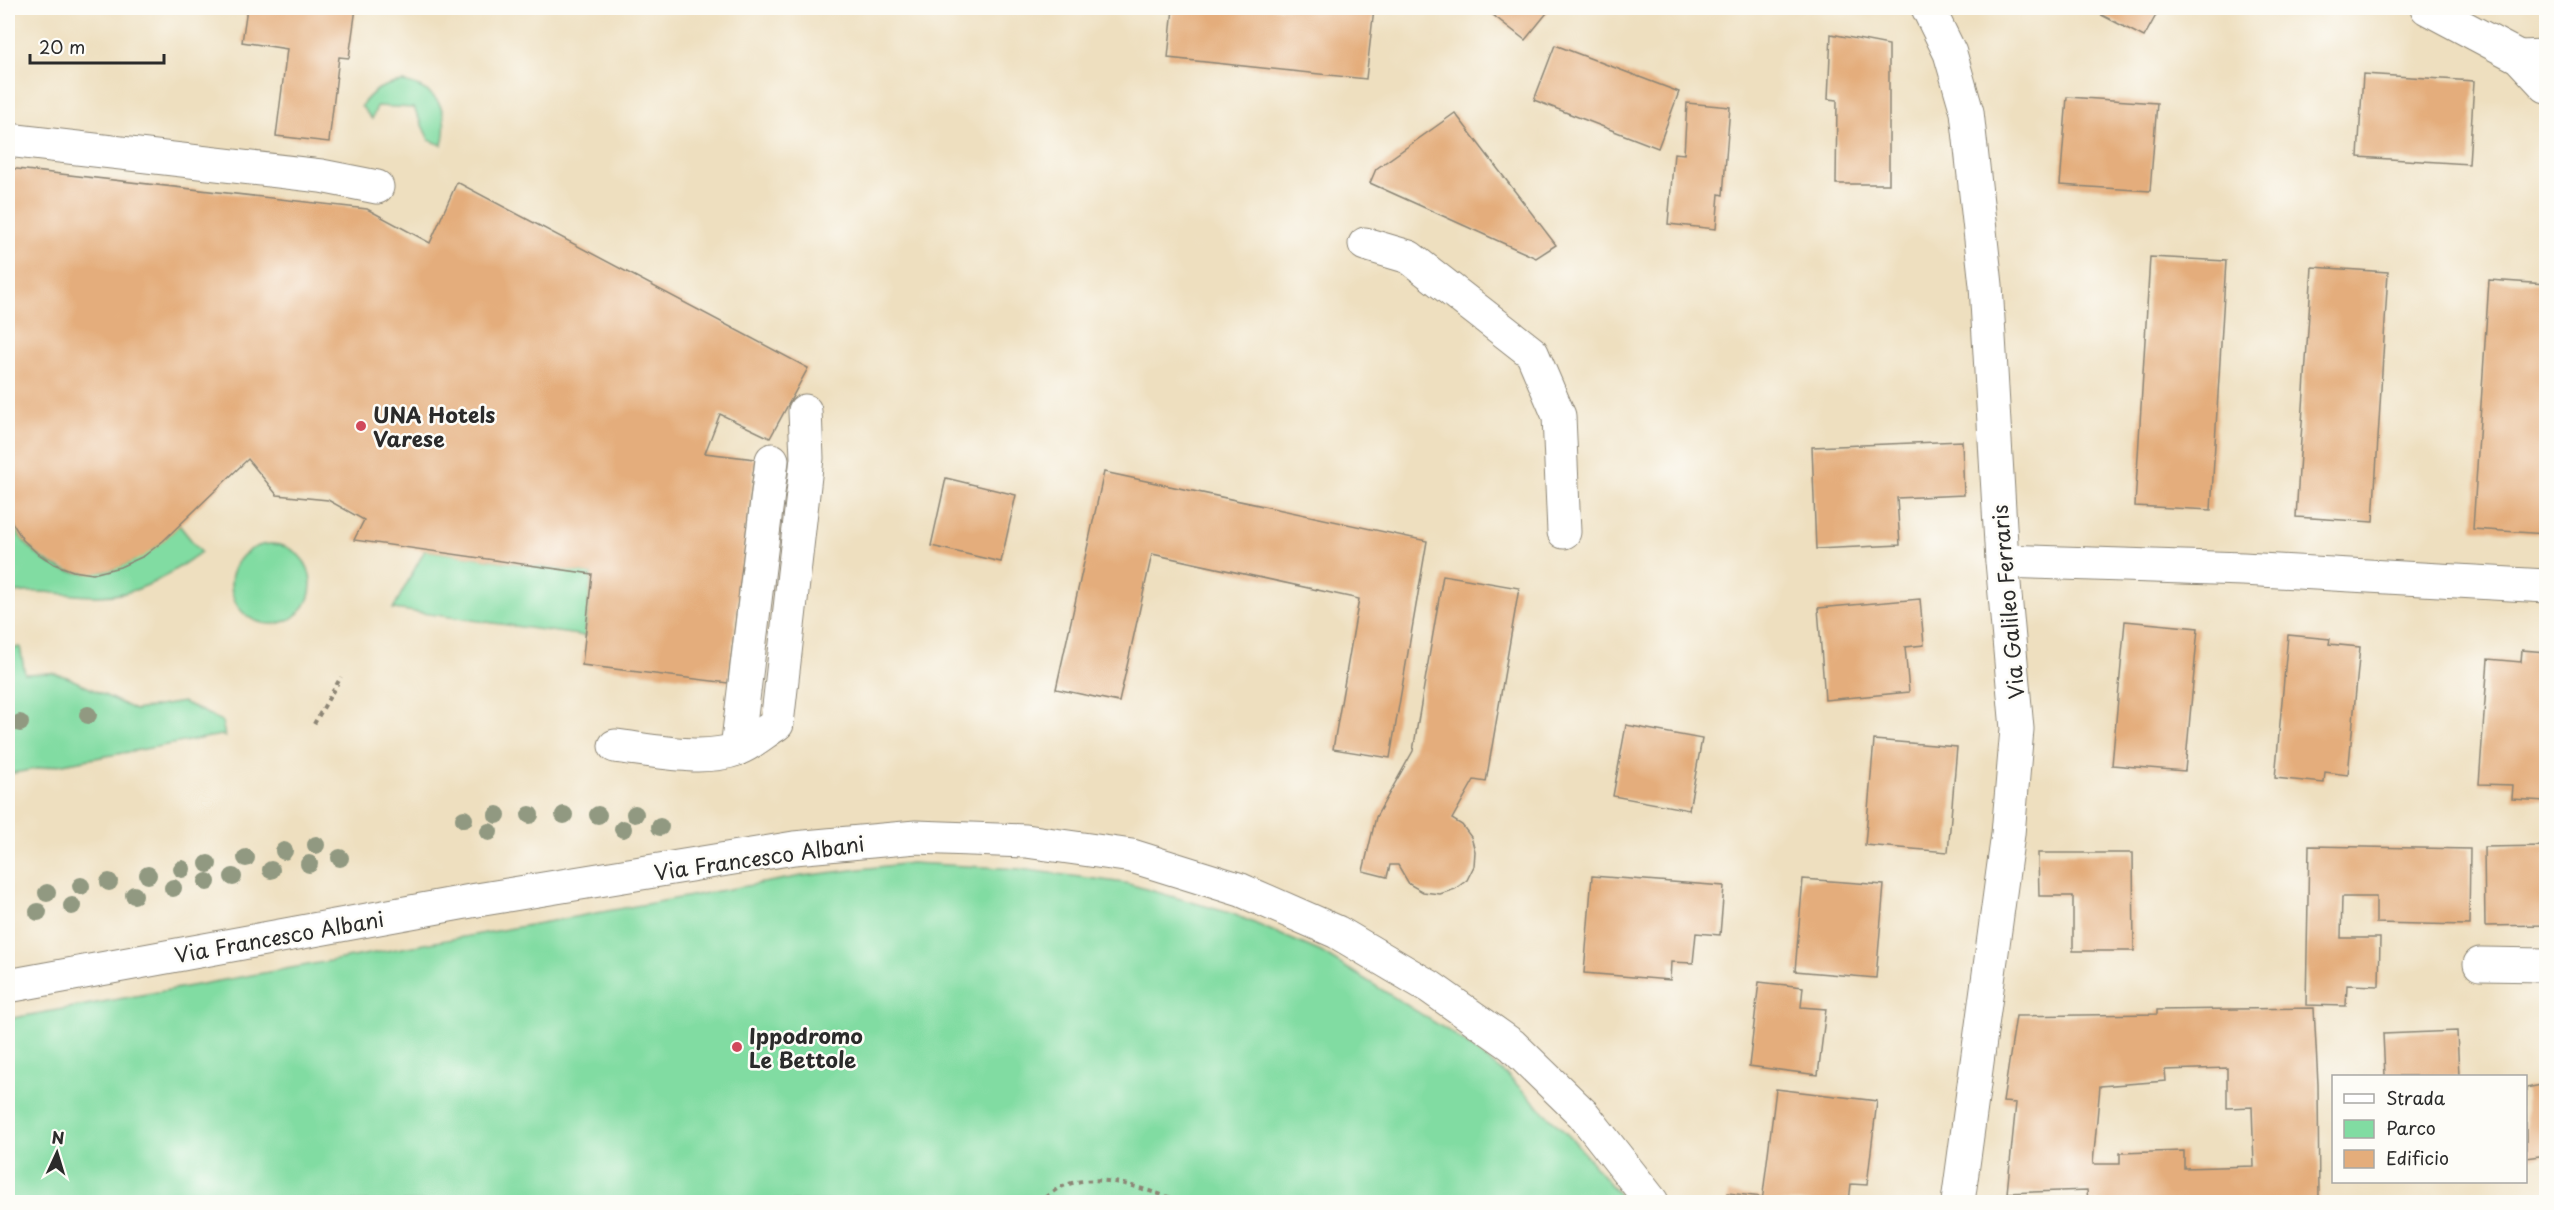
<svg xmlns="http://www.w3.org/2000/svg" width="2554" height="1210" font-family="'Playpen Sans',sans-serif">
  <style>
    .green { fill: #81dca2; stroke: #568466; stroke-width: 1.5 }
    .building { fill: #e4ad7b; fill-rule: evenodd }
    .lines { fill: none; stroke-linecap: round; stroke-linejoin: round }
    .minor-casing { stroke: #8c8575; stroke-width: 35 }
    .major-casing { stroke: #8c8575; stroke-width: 35 }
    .path { stroke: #8c8575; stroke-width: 4; stroke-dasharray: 4.5 4.5; stroke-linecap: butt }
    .minor { stroke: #fff; stroke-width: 33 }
    .major { stroke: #fff; stroke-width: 33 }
    .tree { fill: #919981 }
    .poi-dot { fill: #d1495b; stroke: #fdfcf7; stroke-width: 2 }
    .labels { text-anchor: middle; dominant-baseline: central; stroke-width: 5; stroke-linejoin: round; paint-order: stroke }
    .poi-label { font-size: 21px; font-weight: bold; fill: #2b2b2b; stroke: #fdfcf7; text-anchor: start }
    .street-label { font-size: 21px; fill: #2b2b2b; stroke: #fdfcf7 }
  </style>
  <rect width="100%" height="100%" fill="#fdfcf7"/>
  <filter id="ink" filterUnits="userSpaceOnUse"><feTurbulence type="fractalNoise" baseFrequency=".0167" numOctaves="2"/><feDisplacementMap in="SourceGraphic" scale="12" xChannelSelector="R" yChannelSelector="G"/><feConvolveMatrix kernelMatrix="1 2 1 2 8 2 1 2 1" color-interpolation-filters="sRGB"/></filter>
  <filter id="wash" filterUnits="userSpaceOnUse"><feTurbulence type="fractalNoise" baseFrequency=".008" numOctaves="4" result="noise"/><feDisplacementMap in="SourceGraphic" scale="24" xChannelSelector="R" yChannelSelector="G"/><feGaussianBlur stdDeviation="1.35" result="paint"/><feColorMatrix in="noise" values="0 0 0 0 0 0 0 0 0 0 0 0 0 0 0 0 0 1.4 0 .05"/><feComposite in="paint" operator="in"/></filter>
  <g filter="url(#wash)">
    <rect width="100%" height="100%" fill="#eedfbf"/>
    <!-- green -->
    <g class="green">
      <path d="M 404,82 C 439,90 450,111 442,145 L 429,140 L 414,108 L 377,106 L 372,119 L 361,106 C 373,90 383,84 404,82 Z"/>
      <path d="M 8,516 C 12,524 17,533 23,540 C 71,598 135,571 179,525 L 201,552 C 168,575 139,597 96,596 C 64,596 41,588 8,594 Z"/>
      <circle cx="271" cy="584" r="40"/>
      <polygon points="425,550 592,574 585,636 393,609"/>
      <polygon points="20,647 25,674 52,673 67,677 135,710 183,702 222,721 225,737 221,735 8,774 8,649"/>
      <polygon points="911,863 1020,869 1125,883 1233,914 1321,952 1455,1035 1508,1076 1575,1142 1625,1202 8,1202 8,1019 802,876"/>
    </g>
    <g id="blocks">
      <!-- building -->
      <g class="building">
        <polygon points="247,8 356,8 349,58 339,57 329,142 276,136 287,49 242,42"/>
        <polygon points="1173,8 1374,8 1366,79 1168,58"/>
        <polygon points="1484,8 1551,8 1525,40"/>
        <polygon points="2088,8 2160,8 2144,37"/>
        <polygon points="1831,34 1889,45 1889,184 1836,184 1837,100 1828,99"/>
        <polygon points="1555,45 1679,92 1658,148 1534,100"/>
        <polygon points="2363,74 2474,81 2469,164 2358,157"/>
        <polygon points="2067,97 2157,103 2150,191 2060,185"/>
        <polygon points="1687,103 1730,107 1723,195 1719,194 1716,229 1668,224 1674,153 1684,154"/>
        <polygon points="1455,113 1556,245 1536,258 1370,183 1376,169"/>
        <polygon points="8,168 367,209 430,243 457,182 808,368 770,438 720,414 705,453 755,459 728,683 582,665 592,574 354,540 364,520 328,500 277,495 248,459 163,541 144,556 120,567 93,574 73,571 54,564 37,553 23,540 8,516"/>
        <polygon points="2150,257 2226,261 2211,510 2135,506"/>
        <polygon points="2312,267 2388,272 2373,522 2296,517"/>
        <polygon points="2489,280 2546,284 2546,534 2473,529"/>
        <polygon points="1962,441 1964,495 1897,498 1900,545 1816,549 1812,447"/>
        <polygon points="1104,472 1427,541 1390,758 1333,749 1359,599 1152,554 1119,702 1056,689"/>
        <polygon points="946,478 1016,495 1001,562 931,546"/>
        <polygon points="1443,575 1519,588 1486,782 1474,780 1452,819 1462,825 1471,837 1475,851 1474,866 1467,880 1455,889 1440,894 1423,892 1409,884 1398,865 1390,865 1387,877 1363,871 1376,817 1413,751"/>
        <polygon points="1920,599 1924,645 1905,647 1909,692 1825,700 1818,608"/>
        <polygon points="2125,621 2198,628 2185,771 2112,765"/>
        <polygon points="2288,635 2330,639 2329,644 2360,647 2348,775 2325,772 2324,783 2275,778"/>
        <polygon points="2522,650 2546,652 2546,801 2512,799 2513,785 2479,784 2488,659 2521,662"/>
        <polygon points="1626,725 1702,739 1689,810 1613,796"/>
        <polygon points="1874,740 1957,747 1948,852 1865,845"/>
        <polygon points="2309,846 2470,849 2469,925 2376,923 2376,897 2342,897 2341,938 2380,938 2379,986 2347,985 2346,1006 2306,1005"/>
        <polygon points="2546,846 2546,925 2485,926 2484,847"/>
        <polygon points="2038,853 2133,853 2134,951 2073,951 2073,896 2039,896"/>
        <polygon points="1592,876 1724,886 1720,935 1696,933 1693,963 1671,962 1670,980 1584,973"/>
        <polygon points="1803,879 1884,885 1876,978 1795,971"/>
        <polygon points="1759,982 1803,987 1801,1007 1826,1009 1818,1075 1749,1066"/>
        <path d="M 2314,1008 L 2318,1084 L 2319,1202 L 2088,1202 L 2087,1190 L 2007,1193 L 2016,1103 L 2003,1102 L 2016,1016 L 2157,1014 L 2157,1010 ZM 2227,1068 L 2227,1108 L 2252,1107 L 2254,1166 L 2184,1168 L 2184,1151 L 2120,1153 L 2120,1164 L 2093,1164 L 2100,1086 L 2166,1081 L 2165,1070 Z"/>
        <polygon points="2457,1031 2459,1076 2385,1076 2383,1034"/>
        <polygon points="2546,1084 2546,1155 2526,1158 2526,1088"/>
        <polygon points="1776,1089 1877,1101 1867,1185 1851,1184 1849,1202 1762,1202"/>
        <polygon points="1728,1193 1761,1197 1760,1202 1727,1202"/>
      </g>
    </g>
  </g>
  <g filter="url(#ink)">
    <use href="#blocks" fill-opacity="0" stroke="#8c8575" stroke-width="1.5"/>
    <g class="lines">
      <defs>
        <g id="minor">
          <polyline points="1928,8 1950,53 1967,112 1986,285 2002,561 2017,729 2008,834 1958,1202"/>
          <polyline points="2519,57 2546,56"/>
          <polyline points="8,140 321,176 377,187"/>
          <polyline points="1365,244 1409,257 1532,353 1559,416 1564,532"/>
          <polyline points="2002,561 2243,569 2546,586"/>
          <path d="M 615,746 C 650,750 703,762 737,749 C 751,744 764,732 777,724 L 807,458 L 805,411"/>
          <polyline points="737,749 772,460"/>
          <polyline points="2480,964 2546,965"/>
          <polyline points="8,986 471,901 794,848 916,837 1026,841 1132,856 1241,890 1337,932 1430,987 1512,1045 1583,1114 1652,1202"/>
        </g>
        <polyline id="major" points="2427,8 2519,57 2546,86"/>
      </defs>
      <!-- minor casing -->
      <use href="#minor" class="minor-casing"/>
      <!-- major casing -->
      <use href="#major" class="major-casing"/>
      <!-- path -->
      <g class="path">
        <polyline points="314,724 341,677"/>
        <path d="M 1038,1202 C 1047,1197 1056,1188 1066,1185 C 1105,1171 1148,1192 1185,1202"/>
      </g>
      <!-- minor -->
      <use href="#minor" class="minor"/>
      <!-- major -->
      <use href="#major" class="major"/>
    </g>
    <!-- trees -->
    <g class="tree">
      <circle cx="88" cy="715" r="9"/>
      <circle cx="20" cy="723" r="9"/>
      <circle cx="635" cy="814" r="9"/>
      <circle cx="497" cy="815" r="9"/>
      <circle cx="530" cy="815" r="9"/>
      <circle cx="564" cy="815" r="9"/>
      <circle cx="598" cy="815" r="9"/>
      <circle cx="464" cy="819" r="9"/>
      <circle cx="660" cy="827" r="9"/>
      <circle cx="623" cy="829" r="9"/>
      <circle cx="489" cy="832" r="9"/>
      <circle cx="316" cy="845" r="9"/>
      <circle cx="284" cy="851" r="9"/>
      <circle cx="246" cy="858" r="9"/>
      <circle cx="340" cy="858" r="9"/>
      <circle cx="208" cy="864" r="9"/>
      <circle cx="309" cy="864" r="9"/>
      <circle cx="182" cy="869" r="9"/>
      <circle cx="271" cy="870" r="9"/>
      <circle cx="148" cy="875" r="9"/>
      <circle cx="233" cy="877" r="9"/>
      <circle cx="109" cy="882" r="9"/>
      <circle cx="207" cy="882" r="9"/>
      <circle cx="81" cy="886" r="9"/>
      <circle cx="173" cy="888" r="9"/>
      <circle cx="47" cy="893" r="9"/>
      <circle cx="134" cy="895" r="9"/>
      <circle cx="72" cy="906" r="9"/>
      <circle cx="38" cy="912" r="9"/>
    </g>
  </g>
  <!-- markers -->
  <g class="poi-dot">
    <circle cx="361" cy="426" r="6"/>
    <circle cx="737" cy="1047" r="6"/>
  </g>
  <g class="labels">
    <!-- poi labels -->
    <g class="poi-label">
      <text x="373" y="414">UNA Hotels<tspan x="373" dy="24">Varese</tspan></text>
      <text x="749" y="1035">Ippodromo<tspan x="749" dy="24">Le Bettole</tspan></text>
    </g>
    <!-- street labels -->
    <g class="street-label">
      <text transform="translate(2007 602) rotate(-95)">Via Galileo Ferraris</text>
      <text transform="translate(759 857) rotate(-8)">Via Francesco Albani</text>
      <text transform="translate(279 936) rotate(-10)">Via Francesco Albani</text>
    </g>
  </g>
  <!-- margin -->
  <rect width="2554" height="1210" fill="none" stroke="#fdfcf7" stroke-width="30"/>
  <!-- legend -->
  <rect x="2332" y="1075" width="195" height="108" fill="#fdfcf7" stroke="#a9a8a5" stroke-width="1.5"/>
  <rect x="2344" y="1094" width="30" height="9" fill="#ffffff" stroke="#a9a8a5" stroke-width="1.5"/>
  <text x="2386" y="1105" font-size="18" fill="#2b2b2b">Strada</text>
  <rect x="2344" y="1120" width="30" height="18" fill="#81dca2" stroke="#a9a8a5" stroke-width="1.5"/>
  <text x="2386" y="1135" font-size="18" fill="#2b2b2b">Parco</text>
  <rect x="2344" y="1150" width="30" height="18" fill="#e4ad7b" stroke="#a9a8a5" stroke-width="1.5"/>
  <text x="2386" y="1165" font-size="18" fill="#2b2b2b">Edificio</text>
  <!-- north arrow -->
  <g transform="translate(57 1153) rotate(4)" stroke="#fdfcf7" stroke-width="4.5" paint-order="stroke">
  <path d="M0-4.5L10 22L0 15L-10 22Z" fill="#2b2b2b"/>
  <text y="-9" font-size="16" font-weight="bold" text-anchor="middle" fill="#2b2b2b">N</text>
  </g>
  <!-- scale -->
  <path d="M30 54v9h134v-9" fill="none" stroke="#2b2b2b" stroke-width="3"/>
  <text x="39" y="54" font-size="18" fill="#2b2b2b" stroke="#fdfcf7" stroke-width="4.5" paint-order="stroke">20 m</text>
</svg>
